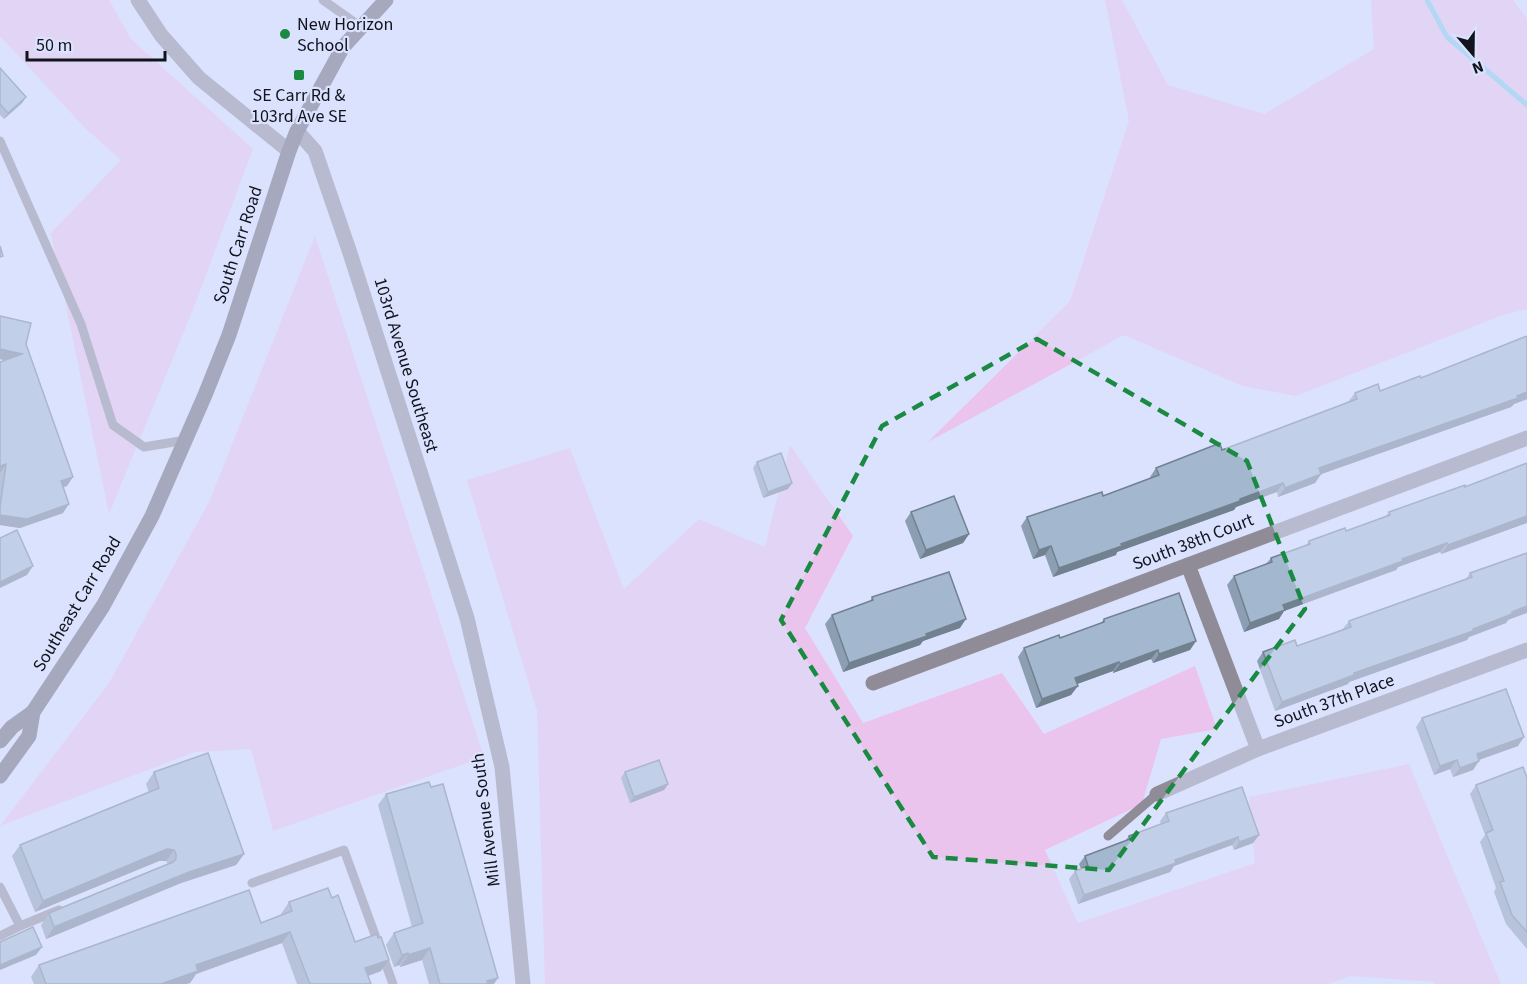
<svg xmlns="http://www.w3.org/2000/svg" width="1527" height="984" font-family="'Source Sans 3',sans-serif">
  <style>
    .green { fill: #eac4ec }
    .lines { fill: none; stroke-linecap: round; stroke-linejoin: round }
    .stream { stroke: #84cce9; stroke-width: 5 }
    .service { stroke: #8f8b97; stroke-width: 9 }
    .minor { stroke: #8f8b97; stroke-width: 15 }
    .secondary { stroke: #676272; stroke-width: 15 }
    .wall { fill: #8c9eb1 }
    .shaded-wall { fill: #728190 }
    .building { fill: #a3b8ce; stroke: #728190; stroke-width: 1.5 }
    .marked { fill: none; stroke: #1a8a42; stroke-width: 4.5; stroke-dasharray: 12 8; stroke-linejoin: round }
    .poi-dot { fill: #1a8a42; stroke: #dbe2fe; stroke-width: 2 }
    .labels { text-anchor: middle; dominant-baseline: central; stroke-width: 4.5; stroke-linejoin: round; paint-order: stroke }
    .poi-label { font-size: 18px; fill: #11131d; stroke: #dbe2fe; text-anchor: start }
    .street-label { font-size: 18px; fill: #11131d; stroke: #dbe2fe }
  </style>
  <rect width="100%" height="100%" fill="#dbe2fe"/>
  <!-- green -->
  <g class="green">
    <polygon points="0,0 109,0 131,39 253,149 194,307 109,514 51,233 121,160 84,127 0,36"/>
    <polygon points="1105,0 1122,0 1168,85 1264,114 1374,49 1371,0 1513,0 1527,19 1527,309 1503,315 1296,396 1243,386 1124,335 928,442 1070,301 1129,121"/>
    <polygon points="315,236 484,757 273,831 251,749 195,752 0,826 109,683 209,502"/>
    <polygon points="790,445 853,536 805,628 863,723 1002,673 1044,734 1195,666 1217,729 1161,739 1142,804 1045,850 1078,923 1255,863 1249,797 1409,764 1501,984 1435,984 1434,982 1350,976 1328,984 545,984 537,711 467,480 570,448 624,589 699,519 765,547"/>
  </g>
  <g class="lines">
    <!-- stream -->
    <polyline class="stream" points="1427,0 1447,37 1527,105"/>
    <!-- service -->
    <g class="service">
      <polyline points="323,0 361,27"/>
      <polyline points="0,141 81,324 113,425 144,447 186,440"/>
      <polyline points="1108,836 1157,794"/>
      <polyline points="252,883 344,850 393,984"/>
      <polyline points="0,887 20,926 0,936"/>
      <polyline points="20,926 59,910"/>
    </g>
    <!-- minor -->
    <g class="minor">
      <polyline points="138,0 161,35 199,78 289,151"/>
      <polyline points="297,131 315,151 350,253 467,618 502,767 523,984"/>
      <polyline points="1188,565 1258,749"/>
      <polyline points="873,683 1527,438"/>
      <polyline points="1157,794 1258,749 1527,650"/>
    </g>
    <!-- secondary -->
    <g class="secondary">
      <polyline points="0,741 12,727 33,712"/>
      <polyline points="0,776 29,736 33,712 103,606 152,516 205,395 229,335 289,151 297,131 343,47 386,0"/>
    </g>
  </g>
  <!-- wall -->
  <g class="wall">
    <polygon points="0,68 26,97 22,103 4,119 0,115"/>
    <polygon points="0,316 26,344 67,486 63,487 63,513 20,528 0,525 0,362 5,361 0,359"/>
    <polygon points="1527,336 1527,399 1514,404 1511,407 1321,474 1315,483 1278,497 1277,492 1236,507 1234,510 1117,552 1116,555 1053,577 1045,555 1033,559 1021,526 1027,517 1103,496 1151,479 1150,477 1156,468 1222,450 1348,402 1355,393 1380,391 1421,378"/>
    <polygon points="757,462 792,483 788,489 763,498 753,468"/>
    <polygon points="1527,463 1527,523 1441,554 1440,552 1398,567 1396,570 1284,611 1279,619 1244,632 1227,585 1234,576 1266,564 1271,558 1306,545 1309,541 1346,531 1386,516 1389,512 1465,487"/>
    <polygon points="911,512 969,534 963,543 920,559 905,521"/>
    <polygon points="1470,573 1508,620 1506,623 1469,637 1467,640 1349,682 1348,684 1275,711 1257,661 1263,652 1297,646 1342,630 1349,621 1466,579"/>
    <polygon points="872,597 960,628 923,641 920,645 843,672 825,624 832,615 870,601"/>
    <polygon points="1104,619 1196,641 1190,650 1153,663 1151,659 1113,673 1113,671 1077,684 1071,695 1036,708 1018,657 1024,648 1060,638 1101,623"/>
    <polygon points="1422,718 1518,746 1479,760 1473,770 1453,777 1450,769 1434,775 1416,727"/>
    <polygon points="154,772 244,854 236,865 181,883 46,939 41,925 49,913 168,864 166,861 159,861 35,912 12,856 20,845 149,793 146,784"/>
    <polygon points="625,772 668,784 664,790 630,803 621,778"/>
    <polygon points="1527,778 1527,949 1506,924 1494,892 1496,888 1480,842 1485,835 1470,794 1476,785"/>
    <polygon points="386,794 494,984 429,984 422,960 400,967 399,965 394,967 386,945 394,933 412,927 378,805"/>
    <polygon points="1166,813 1259,835 1253,843 1234,850 1232,845 1174,866 1170,872 1078,904 1069,879 1075,871 1081,869 1079,864 1085,856 1125,841 1129,836 1161,824 1160,821"/>
    <polygon points="332,898 355,942 381,971 368,976 371,984 297,984 282,943 196,974 190,983 186,984 34,984 31,977 39,965 261,923 281,915 281,914 289,902"/>
  </g>
  <!-- shaded-wall -->
  <g class="shaded-wall">
    <polygon points="26,97 22,103 4,119 8,113"/>
    <polygon points="0,349 22,354 16,363 0,359"/>
    <polygon points="1527,392 1527,399 1514,404 1511,407 1313,477 1319,468"/>
    <polygon points="6,464 0,473 0,466"/>
    <polygon points="1321,474 1315,483 1278,497 1285,488"/>
    <polygon points="73,477 67,486 55,490 61,481"/>
    <polygon points="792,483 788,489 763,498 768,492"/>
    <polygon points="1283,483 1277,492 1236,507 1234,510 1117,552 1116,555 1053,577 1059,568"/>
    <polygon points="69,504 63,513 20,528 0,525 0,515"/>
    <polygon points="1527,516 1527,523 1441,554 1448,545"/>
    <polygon points="969,534 963,543 920,559 926,550"/>
    <polygon points="1447,543 1440,552 1398,567 1396,570 1284,611 1279,619 1244,632 1250,623 1283,605 1402,559"/>
    <polygon points="1051,546 1045,555 1033,559 1039,550"/>
    <polygon points="33,566 27,575 0,588 0,582"/>
    <polygon points="1527,606 1527,613 1508,620 1506,623 1469,637 1467,640 1349,682 1348,684 1275,711 1282,702 1354,673 1473,629"/>
    <polygon points="966,619 960,628 923,641 920,645 843,672 849,663"/>
    <polygon points="1196,641 1190,650 1153,663 1159,654"/>
    <polygon points="1158,650 1151,659 1113,673 1120,664"/>
    <polygon points="1119,662 1113,671 1069,687 1075,678"/>
    <polygon points="1078,686 1071,695 1036,708 1042,699"/>
    <polygon points="1524,737 1518,746 1470,763 1477,754"/>
    <polygon points="1457,760 1450,769 1434,775 1440,766"/>
    <polygon points="1479,761 1473,770 1453,777 1460,768"/>
    <polygon points="668,784 664,790 630,803 634,797"/>
    <polygon points="1259,835 1253,843 1234,850 1239,842"/>
    <polygon points="1238,837 1232,845 1174,866 1170,872 1078,904 1084,895 1175,860"/>
    <polygon points="167,849 174,850 166,861 159,861 35,912 43,901"/>
    <polygon points="244,854 236,865 181,883 46,939 54,927 189,872"/>
    <polygon points="290,932 282,943 196,974 190,983 186,984 161,984 196,965"/>
    <polygon points="42,947 36,955 0,970 0,965"/>
    <polygon points="430,948 422,960 400,967 408,955"/>
    <polygon points="408,953 399,965 394,967 402,955"/>
    <polygon points="389,960 381,971 357,980 365,968"/>
    <polygon points="498,978 494,984 485,984 487,981"/>
  </g>
  <!-- building -->
  <g class="building">
    <polygon points="0,68 26,97 8,113 0,104"/>
    <polygon points="0,246 3,256 0,257"/>
    <polygon points="0,316 31,323 26,344 73,477 61,481 69,504 27,519 0,515 0,507 6,464 0,466 0,362 22,354 0,349"/>
    <polygon points="1527,336 1527,392 1517,396 1518,398 1319,468 1321,474 1285,488 1283,483 1240,499 1240,501 1121,544 1122,546 1059,568 1051,546 1039,550 1027,517 1102,492 1103,496 1159,475 1156,468 1220,443 1222,450 1357,399 1355,393 1378,384 1380,391 1420,376 1421,378"/>
    <polygon points="781,453 792,483 768,492 757,462"/>
    <polygon points="1527,463 1527,516 1448,545 1447,543 1402,559 1403,561 1283,605 1285,610 1250,623 1234,576 1272,562 1271,558 1310,544 1309,541 1345,528 1346,531 1390,515 1389,512 1465,485 1465,487"/>
    <polygon points="954,496 969,534 926,550 911,512"/>
    <polygon points="17,530 33,566 0,582 0,538"/>
    <polygon points="1527,553 1527,606 1512,612 1512,614 1473,629 1473,631 1354,673 1354,675 1282,702 1263,652 1295,640 1297,646 1351,627 1349,621 1472,577 1470,573"/>
    <polygon points="949,572 966,619 926,634 927,636 849,663 832,615 873,600 872,597"/>
    <polygon points="1179,593 1196,641 1159,654 1158,650 1120,664 1119,662 1075,678 1078,686 1042,699 1024,648 1059,635 1060,638 1104,622 1104,619"/>
    <polygon points="1506,689 1524,737 1477,754 1479,761 1460,768 1457,760 1440,766 1422,718"/>
    <polygon points="208,753 244,854 189,872 54,927 49,913 173,862 176,859 176,854 174,850 167,849 43,901 20,845 159,788 154,772"/>
    <polygon points="659,760 668,784 634,797 625,772"/>
    <polygon points="1523,767 1527,778 1527,932 1512,915 1500,882 1504,881 1486,833 1493,830 1476,785"/>
    <polygon points="429,782 431,787 443,784 498,978 487,981 488,984 440,984 430,948 408,955 408,953 402,955 394,933 423,923 386,794"/>
    <polygon points="1242,787 1259,835 1239,842 1238,837 1175,860 1176,863 1084,895 1075,871 1088,866 1085,856 1130,839 1129,836 1169,821 1166,813"/>
    <polygon points="328,888 332,898 338,895 355,942 377,934 378,938 381,937 389,960 365,968 371,984 310,984 290,932 196,965 198,971 161,984 46,984 39,965 249,890 261,923 292,911 289,902"/>
    <polygon points="33,927 42,947 0,965 0,942"/>
  </g>
  <!-- marked area -->
  <path d="M0 0H1527V984H0ZM 1037,339 L 1247,461 L 1305,609 L 1109,870 L 933,857 L 781,620 L 882,426 Z" fill="#dbe2fe" fill-opacity=".55" fill-rule="evenodd"/>
  <path class="marked" d="M 1037,339 L 1247,461 L 1305,609 L 1109,870 L 933,857 L 781,620 L 882,426 Z"/>
  <!-- markers -->
  <g class="poi-dot">
    <circle cx="285" cy="34" r="6"/>
    <rect x="293" y="69" width="12" height="12" rx="3"/>
  </g>
  <g class="labels">
    <!-- poi labels -->
    <g class="poi-label">
      <text x="297" y="24">New Horizon<tspan x="297" dy="21">School</tspan></text>
      <text x="299" y="95" text-anchor="middle">SE Carr Rd &amp;<tspan x="299" dy="21">103rd Ave SE</tspan></text>
    </g>
    <!-- street labels -->
    <g class="street-label">
      <text transform="translate(238 245) rotate(-72)">South Carr Road</text>
      <text transform="translate(406 365) rotate(73)">103rd Avenue Southeast</text>
      <text transform="translate(1193 542) rotate(-21)">South 38th Court</text>
      <text transform="translate(77 604) rotate(-59)">Southeast Carr Road</text>
      <text transform="translate(1334 701) rotate(-20)">South 37th Place</text>
      <text transform="translate(486 820) rotate(-97)">Mill Avenue South</text>
    </g>
  </g>
  <!-- north arrow -->
  <g transform="translate(1473 54) rotate(160)" stroke="#dbe2fe" stroke-width="4.5" paint-order="stroke">
  <path d="M0-4.5L10 22L0 15L-10 22Z" fill="#11131d"/>
  <text y="-9" font-size="16" font-weight="bold" text-anchor="middle" fill="#11131d">N</text>
  </g>
  <!-- scale -->
  <path d="M27 51v9h138v-9" fill="none" stroke="#11131d" stroke-width="3"/>
  <text x="36" y="51" font-size="18" fill="#11131d" stroke="#dbe2fe" stroke-width="4.5" paint-order="stroke">50 m</text>
</svg>
